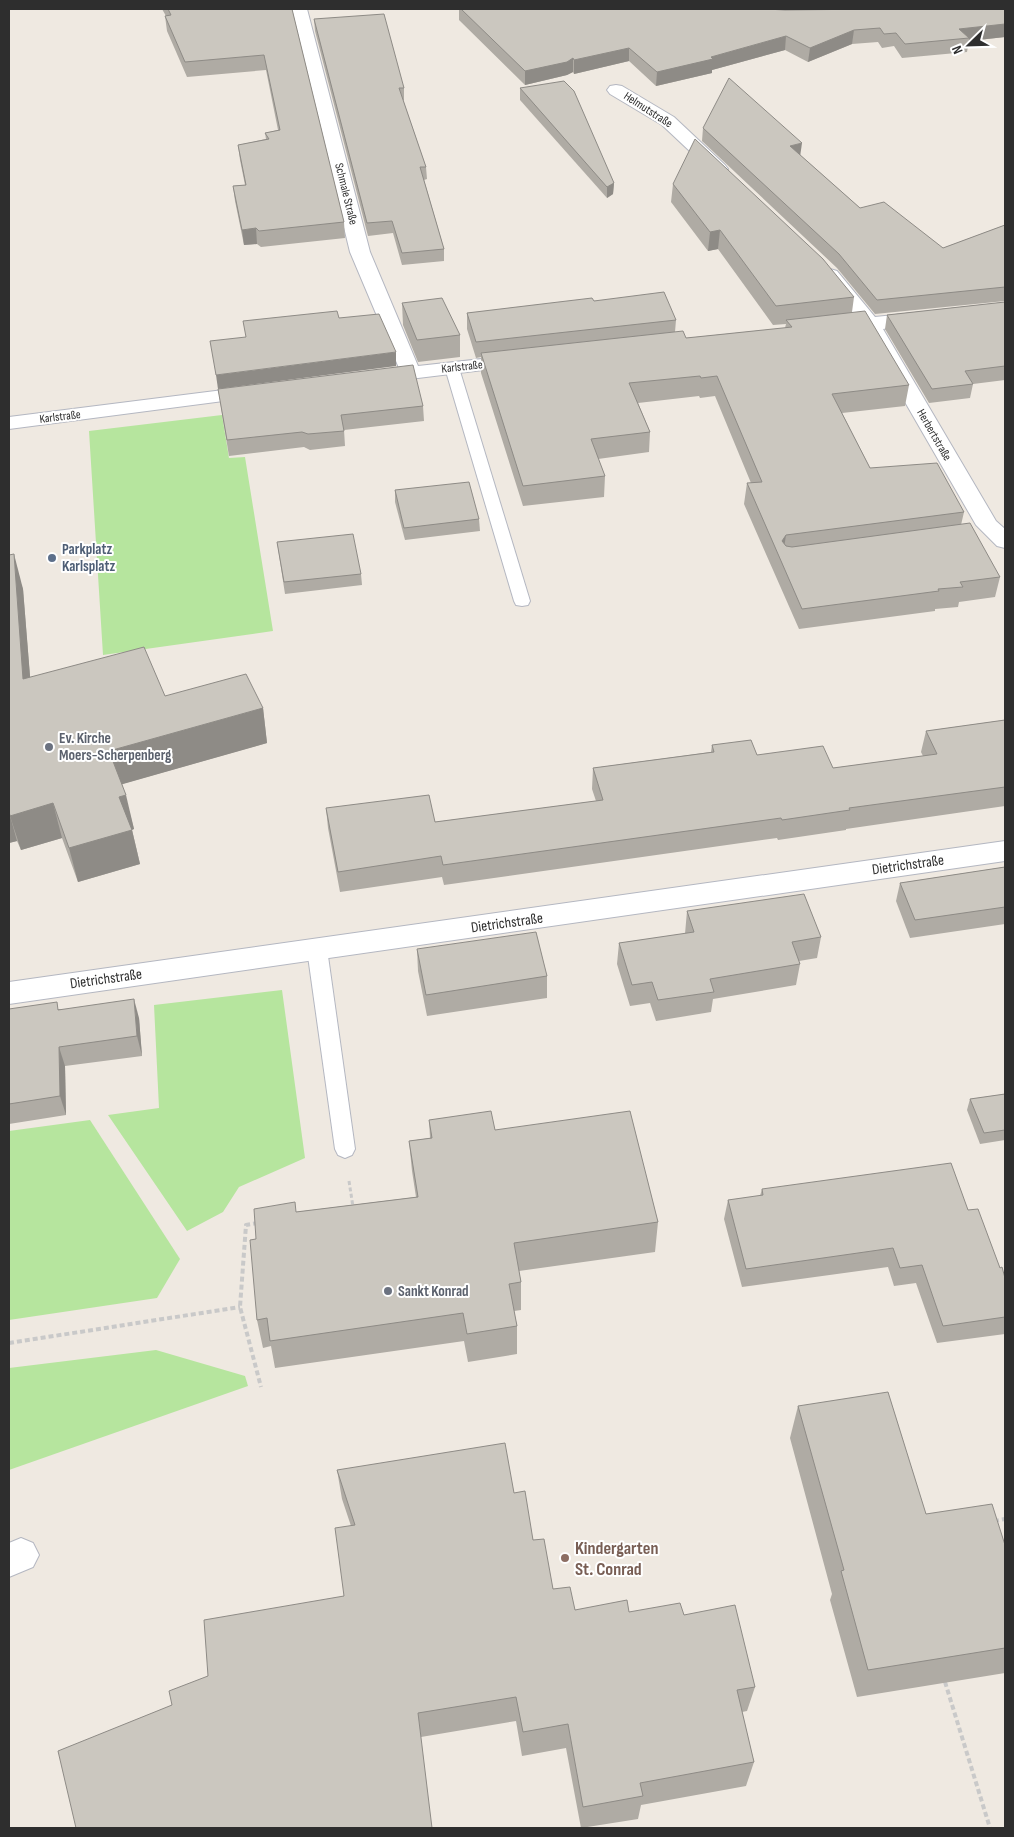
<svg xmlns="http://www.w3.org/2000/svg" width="1014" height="1837" font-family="'Sofia Sans Condensed',sans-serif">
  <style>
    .green { fill: #b6e59e }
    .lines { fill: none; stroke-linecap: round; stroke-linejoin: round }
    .service-casing { stroke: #b4b7c1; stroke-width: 2 }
    .minor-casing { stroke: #b4b7c1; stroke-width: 2 }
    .path-far1 { stroke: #c9c9c9; stroke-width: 3; stroke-dasharray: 4 2.5; stroke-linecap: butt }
    .path { stroke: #c9c9c9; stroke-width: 4; stroke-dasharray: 5 3; stroke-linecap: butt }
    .service { fill: #fff; fill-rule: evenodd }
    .minor { fill: #fff; fill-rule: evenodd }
    .wall { fill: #afaba4 }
    .shaded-wall { fill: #8e8b86 }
    .building { fill: #cbc7bf; stroke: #8e8b86 }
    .service-dot { fill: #5c6f8a; stroke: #fff; stroke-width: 2 }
    .worship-dot { fill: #6b7280; stroke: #fff; stroke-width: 2 }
    .education-dot { fill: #8d6e63; stroke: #fff; stroke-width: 2 }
    .labels { text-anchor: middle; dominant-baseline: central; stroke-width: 4; stroke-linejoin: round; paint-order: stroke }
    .far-street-label { font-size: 12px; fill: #2e2e2e; stroke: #fff }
    .service-label { font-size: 15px; font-weight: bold; fill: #4e5e75; stroke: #fff; text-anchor: start }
    .worship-label { font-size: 15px; font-weight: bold; fill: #5b616d; stroke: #fff; text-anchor: start }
    .street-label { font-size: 15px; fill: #2e2e2e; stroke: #fff }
    .near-education-label { font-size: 18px; font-weight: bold; fill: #785e54; stroke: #fff; text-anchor: start }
  </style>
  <rect width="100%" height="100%" fill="#efe9e1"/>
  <!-- green -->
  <g class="green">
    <polygon points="222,415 229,458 245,457 273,631 103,655 89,431"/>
    <polygon points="282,990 305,1158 239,1187 223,1212 187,1231 108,1115 159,1108 154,1005"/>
    <polygon points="90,1120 180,1259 157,1298 9,1320 9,1131"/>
    <polygon points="156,1350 245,1376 248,1386 9,1470 9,1368"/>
  </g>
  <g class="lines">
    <defs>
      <g id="service">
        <polygon points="452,364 457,365 459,368 530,601 528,605 522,606 516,605 514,601 445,368 447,365"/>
        <polygon points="317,942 324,944 327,949 355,1149 352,1155 345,1158 338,1155 335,1149 307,949 310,944"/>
      </g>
      <g id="minor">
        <polygon points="291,9 307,9 370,252 418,366 518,355 525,357 528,361 525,365 377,383 370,381 367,377 370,373 399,368 350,252"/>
        <polygon points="616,85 622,86 674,117 725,165 728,169 725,173 719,174 713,173 662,125 610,94 607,90 610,86"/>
        <polygon points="830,269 837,271 875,317 924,312 931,314 934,318 931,322 883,329 996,521 1005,529 1005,548 997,546 976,525 864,331 835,334 828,332 825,328 828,324 856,320 820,275 823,271"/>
        <polygon points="255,386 262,388 266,392 262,396 9,429 9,417"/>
        <polygon points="1005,841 1005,861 9,1004 9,982"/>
        <polygon points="21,1538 33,1543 39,1555 33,1567 9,1577 9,1543"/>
      </g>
    </defs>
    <!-- service casing -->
    <use href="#service" class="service-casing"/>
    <!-- minor casing -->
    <use href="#minor" class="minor-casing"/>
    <!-- path-far1 -->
    <polyline class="path-far1" points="349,1181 353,1207 351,1208"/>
    <!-- path -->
    <g class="path">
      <polyline points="258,1223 246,1225 240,1307 261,1387"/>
      <polyline points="9,1343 240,1307"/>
      <polyline points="994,1521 1005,1519"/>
      <polyline points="945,1682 990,1828"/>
    </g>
    <!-- service -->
    <use href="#service" class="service"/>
    <!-- minor -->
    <use href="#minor" class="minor"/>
  </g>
  <!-- wall -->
  <g class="wall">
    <polygon points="162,9 292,9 344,222 345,238 261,247 257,244 244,245 235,201 233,186 245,185 240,160 238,145 266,139 265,133 278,130 266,70 187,77 167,31 165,16 166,16"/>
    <polygon points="459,9 766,9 785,10 1005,9 1005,37 969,41 967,52 902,58 894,46 882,48 878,42 852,44 808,62 785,50 712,70 712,73 656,86 629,61 574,74 573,72 567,75 525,85 459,20"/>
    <polygon points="767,9 870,9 783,10"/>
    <polygon points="314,19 404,88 404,100 403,100 426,167 427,179 424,180 444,249 444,261 402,265 393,233 368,236 315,31"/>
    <polygon points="520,88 614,183 613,194 607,198 520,100"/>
    <polygon points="703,128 800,155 860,208 943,248 1005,225 1005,301 875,314 837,268 702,141"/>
    <polygon points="673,184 854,297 852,312 909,385 905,406 842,413 870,468 964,512 961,525 1000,577 995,597 959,602 958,607 935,609 935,611 799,629 744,504 747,483 751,483 715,396 700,398 699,396 638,403 650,432 649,452 598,459 605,476 604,497 523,506 481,373 481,357 476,358 467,329 467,313 594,301 676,320 675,332 686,338 785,328 786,324 773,325 718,249 708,251 671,202"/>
    <polygon points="1005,302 1005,380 973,384 970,398 929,403 885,329 887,315"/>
    <polygon points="402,303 460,335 460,357 418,362 403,325"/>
    <polygon points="218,389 423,406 424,421 344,430 345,446 310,450 304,447 229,456"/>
    <polygon points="395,490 479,519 480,531 405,540 395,502"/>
    <polygon points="277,542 361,574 362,585 285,594"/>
    <polygon points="9,555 23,589 30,677 165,696 263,708 267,743 122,784 134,829 132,830 140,864 78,882 62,838 21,850 17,841 9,843"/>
    <polygon points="1005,720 1005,806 846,829 846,830 778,840 777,838 444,885 442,877 340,892 328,828 326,808 435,822 596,801 592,789 593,768 711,752 712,745 757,755 833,768 923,756 921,752 926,731"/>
    <polygon points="1005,867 1005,924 910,938 896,901 900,883"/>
    <polygon points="687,911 821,937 817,958 799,961 800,964 796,985 713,999 711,1012 656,1021 650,1003 630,1006 617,964 619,943 685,934"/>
    <polygon points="417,949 547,976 547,998 427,1016 418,971"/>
    <polygon points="9,1009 60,1009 139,1018 142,1056 65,1066 66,1115 9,1124"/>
    <polygon points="1005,1094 1005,1140 980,1144 967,1110 970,1099"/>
    <polygon points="429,1120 495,1130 658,1222 655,1252 519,1271 521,1282 521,1310 514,1311 517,1326 517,1354 468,1362 464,1341 275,1368 271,1346 263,1348 257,1320 256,1239 296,1212 416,1197 412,1171 409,1141 430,1138"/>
    <polygon points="762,1189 968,1210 1005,1278 1005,1334 937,1343 916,1283 894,1286 888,1267 742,1287 724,1219 728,1200 760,1196"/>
    <polygon points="798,1406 926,1514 1005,1545 1005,1673 857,1697 830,1600 832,1594 790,1438"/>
    <polygon points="337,1470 514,1493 553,1589 575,1610 684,1615 755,1687 747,1711 742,1712 754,1762 746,1786 641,1805 638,1819 581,1828 566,1748 522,1756 516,1721 421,1737 208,1676 344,1596 351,1526 342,1499"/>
  </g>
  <!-- shaded-wall -->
  <g class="shaded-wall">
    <polygon points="1005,24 1005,37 969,41 969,38 959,29"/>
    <polygon points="854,30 852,44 808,62 810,48"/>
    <polygon points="786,36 785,50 712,70 712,73 656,86 657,72"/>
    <polygon points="629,48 629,61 574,74 574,60"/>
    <polygon points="573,58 573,72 567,75 525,85 525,71"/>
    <polygon points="802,143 800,157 790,146"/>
    <polygon points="614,183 613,194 607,198 607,187"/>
    <polygon points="256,228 257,244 244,245 242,230"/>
    <polygon points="720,230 718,249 708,251 710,232"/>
    <polygon points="396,352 396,366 218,389 216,375"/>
    <polygon points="786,535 783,555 782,541"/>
    <polygon points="14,554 23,589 33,713 23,679"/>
    <polygon points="263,708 267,743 116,786 109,751"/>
    <polygon points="126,795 134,829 127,831 119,797"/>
    <polygon points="53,803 62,838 21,850 10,816"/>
    <polygon points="9,812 17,841 9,843"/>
    <polygon points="132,830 140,864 78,882 69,848"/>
    <polygon points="134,999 139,1018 142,1056 137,1036"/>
    <polygon points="59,1047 65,1066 66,1115 60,1096"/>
  </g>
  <!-- building -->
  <g class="building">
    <polygon points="168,9 292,9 344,222 259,231 256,228 242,230 233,186 246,185 238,145 269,139 265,133 280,130 264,55 185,62 165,16 171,15"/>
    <polygon points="461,9 766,9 785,10 877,9 1005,9 1005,24 959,29 969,38 905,44 896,33 884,34 880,28 854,30 810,48 786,36 711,57 713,59 657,72 629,48 574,60 573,58 567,62 525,71"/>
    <polygon points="384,14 404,88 399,88 426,167 420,167 444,249 402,253 392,221 367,223 314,19"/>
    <polygon points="729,78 802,143 790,146 860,208 884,202 943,248 1005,225 1005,287 877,300 839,254 703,128"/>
    <polygon points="564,81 574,91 614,183 607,187 520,88"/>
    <polygon points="695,139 823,259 854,297 776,306 720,230 710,232 673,184"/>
    <polygon points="664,292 676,320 476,342 467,313 592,298 594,301"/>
    <polygon points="442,298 460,335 417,340 402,303"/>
    <polygon points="1005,302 1005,366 965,371 973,384 932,389 887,315"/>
    <polygon points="337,311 339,318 379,314 396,352 216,375 210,341 246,337 243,321"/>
    <polygon points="865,311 909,385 832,394 870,468 937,463 964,512 786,535 782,541 786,546 792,547 970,523 1000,577 960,582 963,587 938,589 939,591 802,609 747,483 762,482 717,376 701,378 700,376 629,383 650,432 591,439 605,476 523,486 481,353 683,331 686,338 725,334 792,327 786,320"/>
    <polygon points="413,365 423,406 341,415 344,431 308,434 302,432 227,440 218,389"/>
    <polygon points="469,482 479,519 404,528 395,490"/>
    <polygon points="353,534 361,574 284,582 277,542"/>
    <polygon points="14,554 23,679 144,647 165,696 246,674 263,708 109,751 126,795 119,797 132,830 69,848 53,803 10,816 9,811 9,555"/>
    <polygon points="1005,720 1005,787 849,808 850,810 782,820 781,818 443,865 441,856 338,872 326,808 429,795 435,822 603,800 593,768 714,752 712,745 751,740 757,755 823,746 833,768 937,754 926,731"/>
    <polygon points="1005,867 1005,907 915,920 900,883"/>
    <polygon points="804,894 821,937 792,942 800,964 710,979 714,992 658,1000 652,982 632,985 619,943 694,932 687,911"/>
    <polygon points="536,932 547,976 426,995 417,949"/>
    <polygon points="134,999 137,1036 59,1047 60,1096 9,1104 9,1009 57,1002 58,1010"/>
    <polygon points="1005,1094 1005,1130 984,1133 970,1099"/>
    <polygon points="491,1111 495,1130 630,1111 658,1222 514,1243 521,1282 509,1284 517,1326 467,1334 463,1313 270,1341 267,1318 257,1320 250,1240 256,1239 254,1209 295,1202 296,1212 418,1197 409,1141 432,1138 429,1120"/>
    <polygon points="951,1163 968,1210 978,1209 1000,1268 1002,1267 1005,1278 1005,1317 943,1326 922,1265 900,1268 893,1248 746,1269 728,1200 763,1195 762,1189"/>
    <polygon points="888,1392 926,1514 992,1504 1005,1545 1005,1648 868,1670 841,1571 844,1570 798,1406"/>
    <polygon points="505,1443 514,1493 525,1491 533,1540 544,1539 553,1589 570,1587 575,1610 627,1600 629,1612 680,1603 684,1615 735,1605 755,1687 737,1690 754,1762 640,1783 643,1796 583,1807 568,1724 523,1732 516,1697 418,1713 432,1828 76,1828 58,1751 172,1705 169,1691 208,1676 204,1620 344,1596 335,1528 355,1525 337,1470"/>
  </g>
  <!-- markers -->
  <circle class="service-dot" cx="52" cy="558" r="5"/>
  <g class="worship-dot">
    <circle cx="49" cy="747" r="5"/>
    <circle cx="388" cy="1291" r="5"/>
  </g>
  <circle class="education-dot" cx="565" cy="1558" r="5"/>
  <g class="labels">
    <!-- far-street labels -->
    <g class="far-street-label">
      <text transform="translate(648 110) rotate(33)">Helmutstraße</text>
      <text transform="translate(346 194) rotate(76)">Schmale Straße</text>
      <text transform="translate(462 367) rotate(-6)">Karlstraße</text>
      <text transform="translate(60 417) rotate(-7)">Karlstraße</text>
      <text transform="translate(934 435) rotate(60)">Herbertstraße</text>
    </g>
    <!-- service labels -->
    <g class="service-label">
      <text x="62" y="549">Parkplatz<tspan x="62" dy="17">Karlsplatz</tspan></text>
    </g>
    <!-- worship labels -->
    <g class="worship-label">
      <text x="59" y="738">Ev. Kirche<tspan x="59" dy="17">Moers-Scherpenberg</tspan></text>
      <text x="398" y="1291">Sankt Konrad</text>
    </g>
    <!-- street labels -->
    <g class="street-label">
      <text transform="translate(908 865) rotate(-8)">Dietrichstraße</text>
      <text transform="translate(507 923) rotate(-8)">Dietrichstraße</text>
      <text transform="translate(106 979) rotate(-8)">Dietrichstraße</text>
    </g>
    <!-- near-education labels -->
    <g class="near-education-label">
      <text x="575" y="1548">Kindergarten<tspan x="575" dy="21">St. Conrad</tspan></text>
    </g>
  </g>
  <!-- border -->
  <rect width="1014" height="1837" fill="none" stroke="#2e2e2e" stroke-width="20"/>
  <!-- north arrow -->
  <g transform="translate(969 45) rotate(247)" stroke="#ffffff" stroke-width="4" paint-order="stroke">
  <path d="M0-4L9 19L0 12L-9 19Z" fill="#2e2e2e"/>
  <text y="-8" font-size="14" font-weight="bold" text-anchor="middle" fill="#2e2e2e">N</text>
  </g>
</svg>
